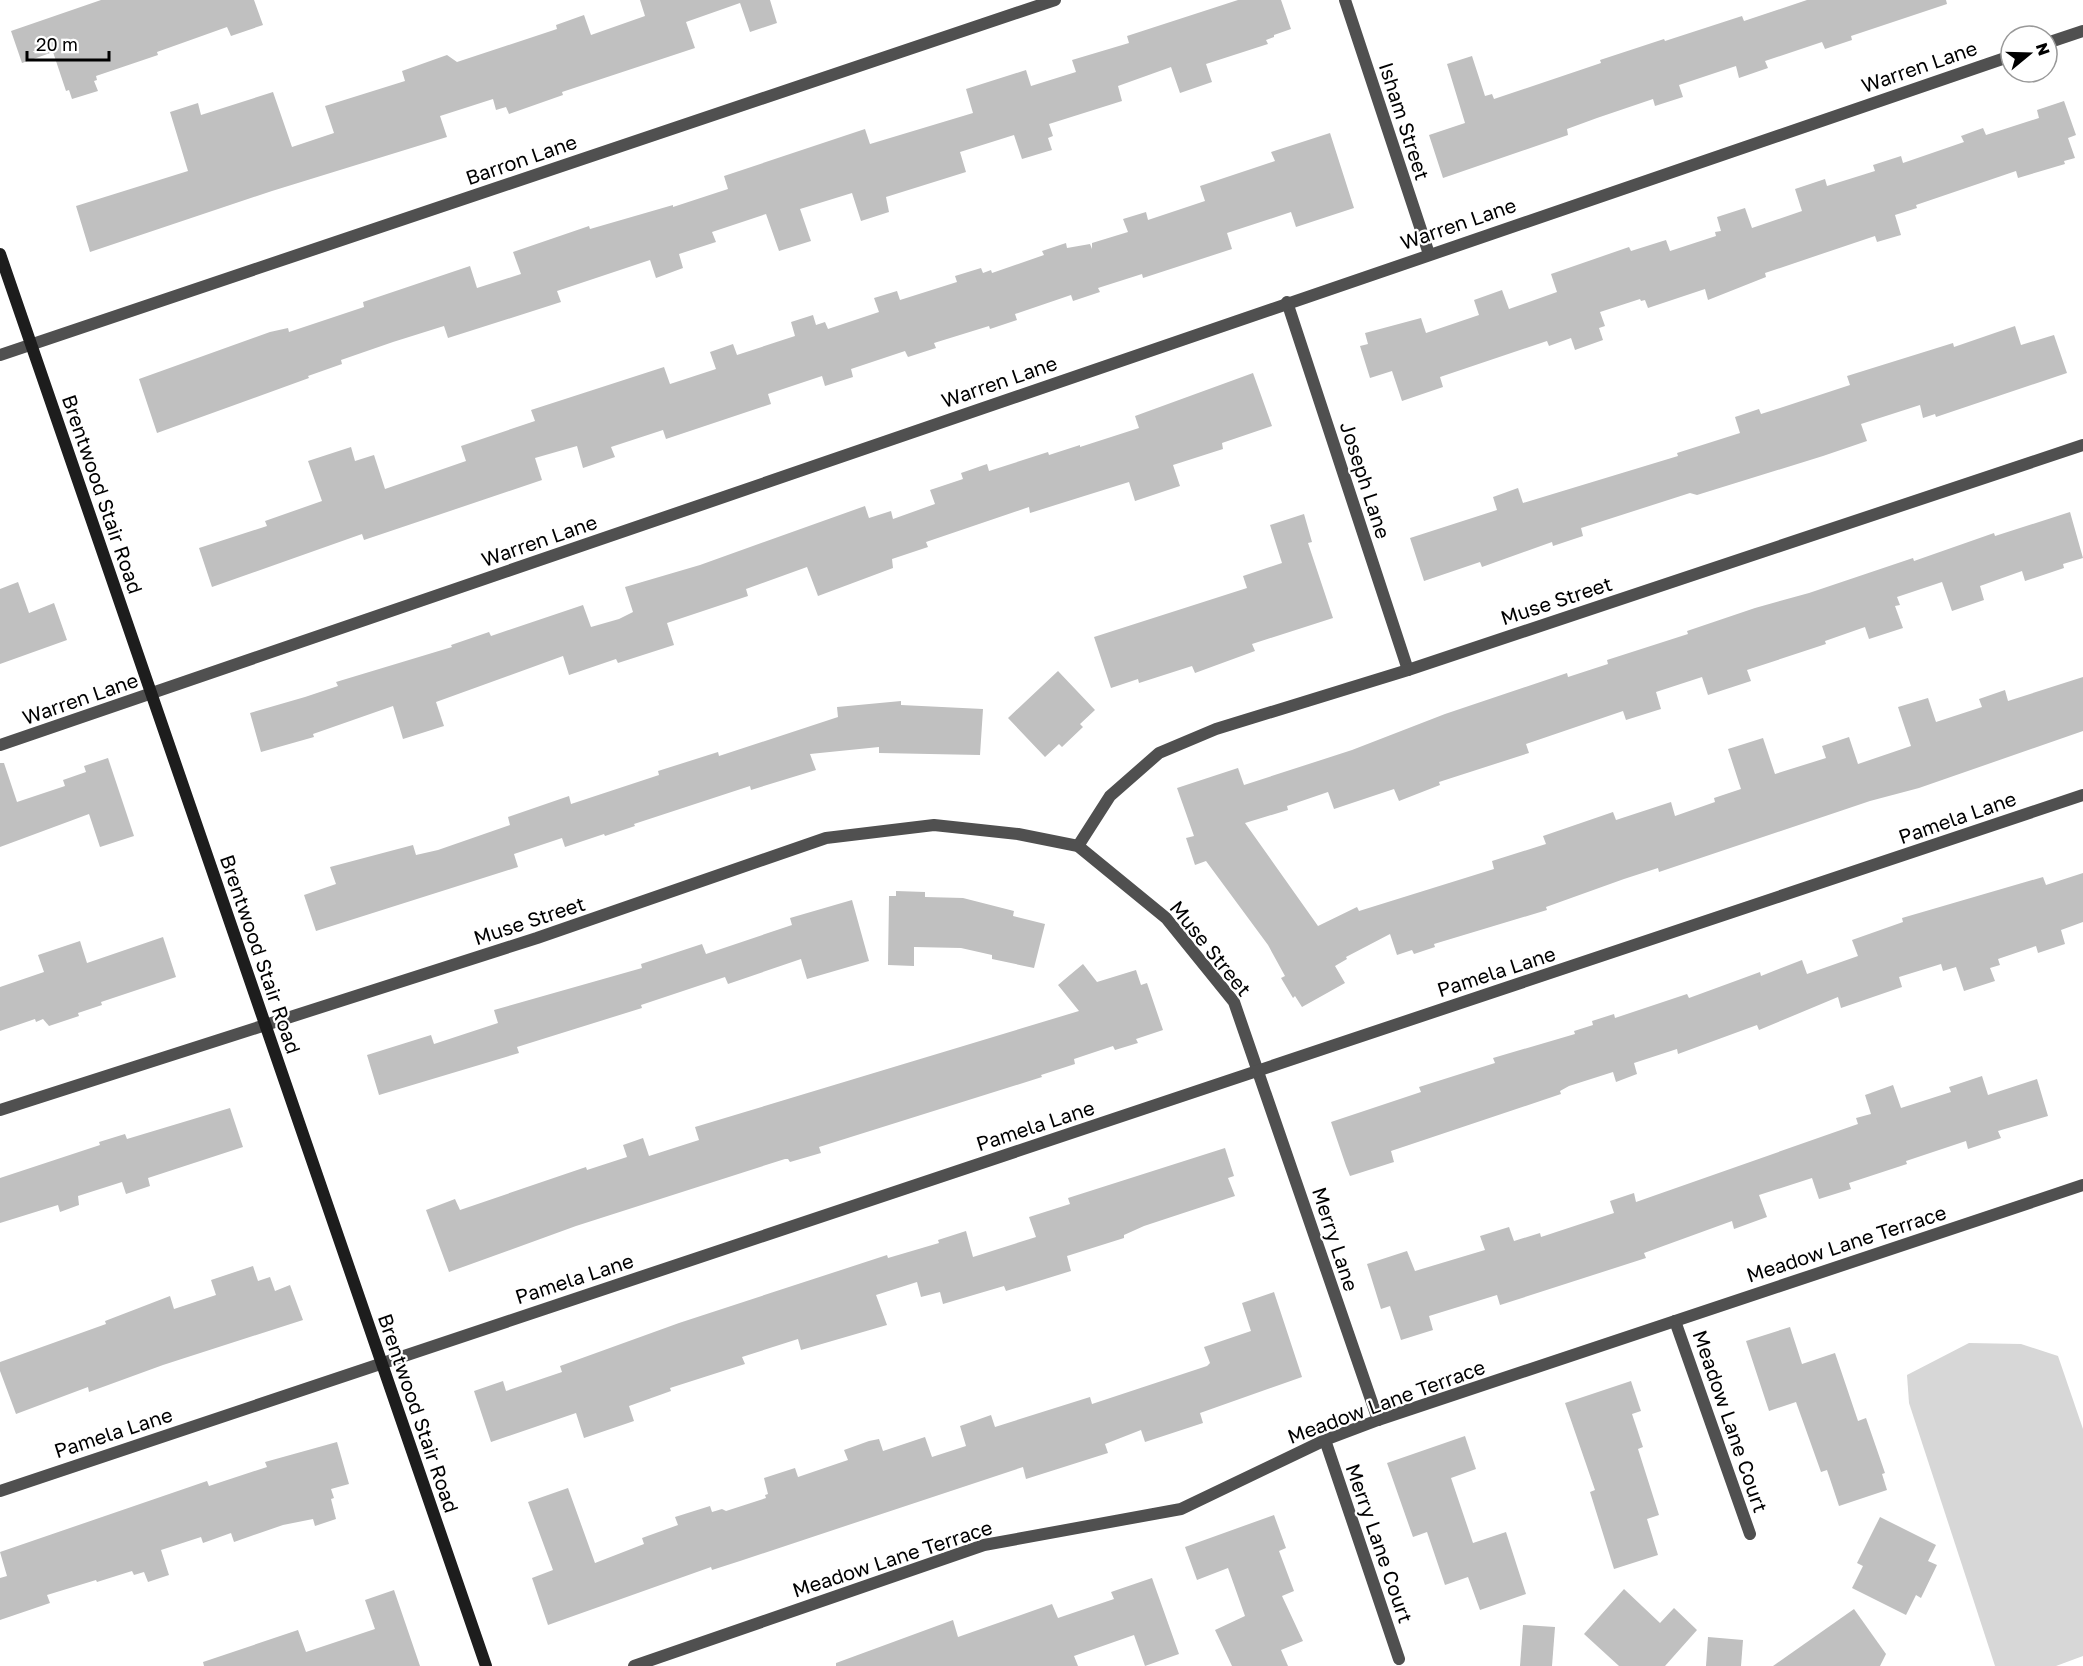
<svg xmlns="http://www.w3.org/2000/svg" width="2083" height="1666" font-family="'Golos Text',sans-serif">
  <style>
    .green { fill: #d7d7d7 }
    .building { fill: #c0c0c0 }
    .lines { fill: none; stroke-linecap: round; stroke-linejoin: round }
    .minor { stroke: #505050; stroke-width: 12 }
    .secondary { stroke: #1d1d1d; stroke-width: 12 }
    .labels { text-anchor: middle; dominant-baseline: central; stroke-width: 4.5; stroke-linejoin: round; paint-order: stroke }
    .street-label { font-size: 20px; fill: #000; stroke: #fff }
  </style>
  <rect width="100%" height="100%" fill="#fff"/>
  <!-- green -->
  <polygon class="green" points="1969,1343 2021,1344 2058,1356 2083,1429 2083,1656 2056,1666 1995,1666 1909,1403 1907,1375"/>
  <!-- building -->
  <g class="building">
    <polygon points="101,0 254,0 263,25 231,36 227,27 157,52 158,55 96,76 97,80 94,81 98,91 72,99 69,90 66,91 53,52 22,63 11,31"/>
    <polygon points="640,0 770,0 777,23 750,32 740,3 686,22 695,48 562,92 563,95 509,114 506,107 496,110 493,99 440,116 447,137 272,191 90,252 76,206 188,171 170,112 198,103 201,115 273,92 292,147 334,133 325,106 405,81 402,71 447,55 457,62 557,29 556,25 584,15 591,35 645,16"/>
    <polygon points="1238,0 1281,0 1291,29 1274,35 1274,37 1266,40 1268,44 1206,64 1212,82 1180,93 1171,67 1118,86 1122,101 1049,124 1053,136 1048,138 1052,150 1022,159 1014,135 960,152 966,172 886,197 889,212 861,221 852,193 800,209 811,241 779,251 766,214 712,232 716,242 679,254 683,268 656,278 650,260 557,291 561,302 448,338 444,326 393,342 341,360 342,364 308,376 309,378 157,433 139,379 270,332 288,328 289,332 364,307 363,302 470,266 477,288 521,274 513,252 589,226 590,229 673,205 673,207 728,189 724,176 865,129 870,144 973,113 966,89 1026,70 1031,86 1076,72 1072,60 1129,43 1127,36"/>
    <polygon points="1807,0 1946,0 1947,4 1851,36 1852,40 1825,49 1822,42 1765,61 1768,68 1739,78 1736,66 1679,85 1683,97 1655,106 1653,99 1597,118 1567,129 1568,135 1443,178 1429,135 1465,123 1447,64 1472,56 1485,96 1492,94 1494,99 1601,63 1600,60 1664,39 1665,41 1742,16 1744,21"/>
    <polygon points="2064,101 2076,135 2068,138 2075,158 2064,161 2065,164 2018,178 2016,171 1916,205 1917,208 1895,215 1901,235 1877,242 1875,236 1765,273 1766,277 1708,300 1705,289 1648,308 1645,300 1641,301 1640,299 1600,312 1605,326 1599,328 1603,340 1575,350 1571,338 1549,346 1547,341 1440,377 1443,387 1402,401 1392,371 1370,378 1360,346 1368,344 1365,333 1421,318 1426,333 1479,315 1474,300 1502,290 1509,309 1557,292 1551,274 1629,247 1631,251 1666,240 1670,251 1716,236 1715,232 1721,231 1717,217 1745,208 1752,228 1802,211 1795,189 1825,179 1827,186 1875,171 1873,165 1901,156 1903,163 1964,142 1961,136 1983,128 1986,135 2039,118 2037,110"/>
    <polygon points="1330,133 1354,208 1296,227 1291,212 1227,233 1232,249 1143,278 1142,274 1098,288 1100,292 1073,301 1071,295 1015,314 1017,320 990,329 989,326 934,343 936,348 908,357 905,351 851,369 853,377 825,386 822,376 768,394 771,404 666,439 663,430 611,447 615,457 583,468 577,446 535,458 542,480 364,540 362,534 212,587 199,548 267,526 265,521 322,501 308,461 351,447 355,461 374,455 385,489 466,461 461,446 535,421 531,410 664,367 670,384 716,369 710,352 733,344 737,355 795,336 791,322 813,315 816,325 825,322 828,329 879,312 874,298 897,291 900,300 957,282 955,276 981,268 983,273 991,270 992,273 1044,255 1042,251 1066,243 1067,248 1090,244 1092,249 1092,243 1128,232 1123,219 1146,212 1148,220 1205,201 1200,186 1275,161 1271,152"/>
    <polygon points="2015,326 2021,345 2054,335 2067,373 1936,417 1935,414 1923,418 1920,405 1861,424 1867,441 1823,456 1697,495 1690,493 1581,528 1583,536 1553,546 1552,542 1482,567 1480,562 1424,581 1410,538 1497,510 1493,497 1518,488 1523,503 1678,456 1677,453 1740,433 1735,417 1759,409 1761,414 1780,408 1850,385 1847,376 1953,343 1954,347"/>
    <polygon points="1253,373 1272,426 1222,443 1223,449 1173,465 1180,486 1135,501 1129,482 1030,513 1029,507 926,542 928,547 892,559 893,568 818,596 807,567 746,589 748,596 667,623 674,645 618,663 616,659 569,675 563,656 436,702 444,726 403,739 393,706 313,734 314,737 261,752 250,713 305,697 338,686 336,682 452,647 451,645 489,632 491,636 583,605 591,627 619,619 633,612 625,587 700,565 865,506 869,518 891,511 893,519 935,504 930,490 963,479 961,473 987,464 989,471 1048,452 1049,455 1080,445 1080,447 1139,428 1135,416"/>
    <polygon points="2070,512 2083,558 2063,564 2064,568 2025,581 2022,571 1980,586 1984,600 1952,611 1942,582 1897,597 1900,605 1895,606 1903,628 1869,639 1865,627 1825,641 1826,644 1747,670 1751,681 1708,695 1702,677 1656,692 1661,709 1626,720 1623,711 1526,744 1529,753 1439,782 1440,785 1399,801 1394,789 1334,809 1328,792 1287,806 1288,810 1245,823 1318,926 1357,907 1359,911 1494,869 1492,861 1546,844 1543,836 1613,812 1616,820 1671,802 1675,816 1715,802 1714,798 1741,789 1728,749 1763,738 1775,774 1826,758 1822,746 1849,737 1858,764 1911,746 1898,707 1928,698 1936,722 1982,707 1979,699 2005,690 2008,701 2083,677 2083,731 1919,788 1870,801 1659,872 1658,868 1624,879 1546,907 1547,910 1434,944 1435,947 1414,954 1412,950 1397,955 1390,934 1346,957 1347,959 1335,966 1345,983 1302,1007 1295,996 1293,998 1281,978 1285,976 1268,945 1206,861 1195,865 1186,838 1194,836 1177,788 1238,768 1244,785 1352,750 1445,714 1567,673 1568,677 1608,664 1607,660 1688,634 1687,631 1755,608 1809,593 1913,558 1914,561 1994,533 1995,536"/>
    <polygon points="1304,514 1312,542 1308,543 1333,618 1252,644 1255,651 1195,673 1192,666 1139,683 1138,679 1111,688 1094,637 1247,588 1243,576 1282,563 1270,525"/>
    <polygon points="18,582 29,613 54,603 67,640 0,664 0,589"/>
    <polygon points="1058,671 1095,710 1080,724 1083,727 1062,747 1059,744 1045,757 1008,718"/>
    <polygon points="901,701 901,705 983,709 980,755 879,753 879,747 810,754 816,770 751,790 750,786 634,824 635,826 605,836 604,834 565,847 562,838 514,854 518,867 316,931 304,895 336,884 330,867 413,845 416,855 438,850 510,825 508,817 569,796 571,804 659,775 658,771 718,752 719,756 838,717 837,707"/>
    <polygon points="108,758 134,836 100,847 89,814 0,847 0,763 4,763 17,802 65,786 63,780 86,772 84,766"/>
    <polygon points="2083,873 2083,922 2061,930 2065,944 2038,953 2036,946 1998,959 2000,965 1990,968 1995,981 1964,991 1956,967 1943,971 1941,964 1899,977 1902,987 1841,1008 1838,997 1759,1030 1757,1025 1678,1054 1677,1049 1634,1063 1637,1074 1616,1082 1613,1072 1569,1086 1560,1091 1561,1094 1391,1151 1394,1162 1350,1176 1346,1166 1331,1122 1421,1092 1419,1087 1495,1063 1493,1058 1575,1034 1574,1031 1593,1025 1592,1021 1614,1014 1615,1018 1687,994 1689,998 1760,972 1761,976 1802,960 1807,974 1858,956 1852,940 1903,922 1902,918 2043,877 2046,885"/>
    <polygon points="896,891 925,892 925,897 963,898 1014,911 1013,916 1045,924 1034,968 992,959 992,955 961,948 914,947 914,966 888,965 889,896 896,896"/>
    <polygon points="852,900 869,961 807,979 801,959 728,984 725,977 641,1005 642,1008 517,1047 519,1053 379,1095 367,1055 431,1035 434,1044 498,1023 494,1010 642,968 641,964 702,944 706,954 792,925 790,918"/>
    <polygon points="163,937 176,977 101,1002 102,1005 78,1013 79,1016 49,1026 43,1019 36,1022 35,1019 0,1031 0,987 44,972 38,955 80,941 87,963"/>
    <polygon points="1083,964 1097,982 1136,970 1141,985 1147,983 1163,1030 1136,1039 1138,1043 1115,1050 1113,1046 1074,1059 1075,1064 1041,1075 1042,1077 819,1147 821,1153 790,1162 788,1159 785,1159 576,1226 449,1272 426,1210 455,1199 460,1210 586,1167 587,1170 627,1157 623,1145 643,1138 649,1156 699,1140 695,1127 1079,1011 1058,985"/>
    <polygon points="1982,1076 1988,1095 2037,1079 2048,1116 1998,1131 2001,1138 1968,1149 1966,1141 1906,1161 1907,1164 1849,1183 1851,1189 1819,1199 1812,1178 1759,1195 1767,1217 1734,1229 1732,1221 1644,1253 1646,1258 1500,1305 1497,1295 1429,1316 1433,1330 1401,1340 1390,1306 1381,1309 1367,1264 1407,1251 1415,1271 1485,1250 1480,1236 1509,1227 1514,1241 1540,1233 1541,1237 1614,1213 1610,1201 1634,1193 1636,1202 1858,1124 1856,1118 1871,1114 1865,1095 1893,1085 1901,1108 1951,1092 1949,1087"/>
    <polygon points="230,1108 243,1147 148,1178 150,1186 126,1194 122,1182 78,1196 79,1205 60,1212 58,1205 0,1223 0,1178 100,1145 99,1142 125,1134 127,1139"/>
    <polygon points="1225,1148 1234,1176 1228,1178 1235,1196 1144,1226 1124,1235 1124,1238 1067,1256 1071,1271 1006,1291 1004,1286 943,1304 940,1292 921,1297 917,1282 876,1295 887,1325 801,1350 798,1339 742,1357 745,1364 670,1388 671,1391 629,1406 634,1421 584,1438 576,1413 491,1442 474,1391 503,1381 506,1391 562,1372 560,1366 679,1323 887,1255 888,1258 939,1243 938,1240 966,1231 973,1257 1036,1237 1029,1217 1070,1204 1068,1198"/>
    <polygon points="253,1266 258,1281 270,1277 275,1291 290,1285 303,1320 163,1365 89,1392 88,1387 16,1414 0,1371 0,1362 106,1324 105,1321 170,1296 174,1309 216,1295 211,1280"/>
    <polygon points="1274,1292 1302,1377 1200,1413 1203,1423 1145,1442 1141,1430 1105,1444 1108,1453 1026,1479 1023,1467 740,1561 712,1570 711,1567 548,1625 532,1578 553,1570 528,1502 568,1488 595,1563 644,1544 642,1538 678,1525 675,1517 710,1506 712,1512 722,1509 726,1511 766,1498 765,1495 768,1494 764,1478 795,1468 798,1477 848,1460 844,1450 869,1441 879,1439 883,1451 925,1437 932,1457 966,1446 960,1426 991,1415 995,1427 1090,1397 1092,1404 1207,1366 1210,1363 1204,1347 1251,1331 1242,1303"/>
    <polygon points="1790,1327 1802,1364 1835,1353 1858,1421 1866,1418 1885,1473 1882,1474 1887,1490 1839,1506 1827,1470 1821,1472 1796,1402 1769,1411 1746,1341"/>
    <polygon points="1631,1381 1641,1411 1632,1414 1643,1447 1638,1449 1659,1515 1647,1519 1658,1555 1614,1569 1590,1492 1595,1490 1565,1403"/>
    <polygon points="1465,1436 1476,1469 1451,1478 1473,1543 1506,1532 1526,1594 1480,1610 1468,1577 1445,1585 1427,1532 1413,1537 1387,1463"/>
    <polygon points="337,1442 349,1484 331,1489 334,1498 331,1499 336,1519 315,1526 313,1519 283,1525 234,1542 231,1533 203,1543 201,1537 161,1550 169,1575 148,1582 144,1572 134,1575 132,1571 97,1582 96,1580 47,1595 50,1603 0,1620 0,1578 7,1576 0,1552 207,1481 209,1486 267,1467 265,1462"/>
    <polygon points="1274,1515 1286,1548 1279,1551 1294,1591 1282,1596 1303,1641 1281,1650 1288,1666 1232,1666 1215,1630 1245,1616 1228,1568 1197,1580 1185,1547"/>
    <polygon points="1880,1517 1936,1545 1928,1561 1937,1565 1921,1598 1916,1595 1906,1615 1852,1588 1863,1566 1857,1563"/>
    <polygon points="1152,1578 1179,1654 1145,1666 1134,1635 1074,1656 1078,1666 836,1666 836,1663 953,1620 958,1637 1052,1604 1058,1618 1114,1599 1111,1592"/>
    <polygon points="1624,1589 1660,1623 1674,1608 1697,1630 1665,1666 1619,1666 1584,1634"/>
    <polygon points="394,1590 420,1666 204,1666 203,1662 298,1630 306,1652 375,1629 365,1600"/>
    <polygon points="1854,1609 1886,1654 1880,1666 1773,1666"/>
    <polygon points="1523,1625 1555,1627 1552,1666 1520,1666"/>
    <polygon points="1708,1637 1743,1640 1741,1666 1706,1666"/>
  </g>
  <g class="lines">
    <!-- minor -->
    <g class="minor">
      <polyline points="1345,0 1429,254"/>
      <polyline points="2047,43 2083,31"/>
      <polyline points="1287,302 1408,670"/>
      <polyline points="0,355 1055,0"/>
      <polyline points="0,745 2011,56"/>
      <polyline points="1078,846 1110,796 1159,753 1216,729 1408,670 2083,445"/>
      <polyline points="0,1110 537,938 826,838 934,825 1018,834 1078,846 1166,918 1234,1002 1378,1420"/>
      <polyline points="1675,1321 1750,1534"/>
      <polyline points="1325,1440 1399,1659"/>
      <polyline points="0,1491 2083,795"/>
      <polyline points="634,1666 984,1545 1181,1509 1325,1440 1378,1420 2083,1185"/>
    </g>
    <!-- secondary -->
    <polyline class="secondary" points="0,254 486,1666"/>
  </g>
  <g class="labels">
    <!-- street labels -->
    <g class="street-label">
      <text transform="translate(1919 66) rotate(-19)">Warren Lane</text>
      <text transform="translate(1405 121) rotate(72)">Isham Street</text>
      <text transform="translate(521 159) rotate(-19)">Barron Lane</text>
      <text transform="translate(1458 223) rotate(-19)">Warren Lane</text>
      <text transform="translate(999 381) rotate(-19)">Warren Lane</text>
      <text transform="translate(1366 480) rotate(72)">Joseph Lane</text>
      <text transform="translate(103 494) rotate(71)">Brentwood Stair Road</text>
      <text transform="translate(539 540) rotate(-19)">Warren Lane</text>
      <text transform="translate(1556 600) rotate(-18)">Muse Street</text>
      <text transform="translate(80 698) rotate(-19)">Warren Lane</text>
      <text transform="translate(1957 817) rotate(-19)">Pamela Lane</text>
      <text transform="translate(529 920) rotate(-18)">Muse Street</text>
      <text transform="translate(1211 948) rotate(51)">Muse Street</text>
      <text transform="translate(261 954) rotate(71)">Brentwood Stair Road</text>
      <text transform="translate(1496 971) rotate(-18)">Pamela Lane</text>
      <text transform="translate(1035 1125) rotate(-18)">Pamela Lane</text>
      <text transform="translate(1336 1239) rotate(72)">Merry Lane</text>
      <text transform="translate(1846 1243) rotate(-18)">Meadow Lane Terrace</text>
      <text transform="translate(574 1278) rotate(-18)">Pamela Lane</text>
      <text transform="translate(1386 1401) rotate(-20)">Meadow Lane Terrace</text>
      <text transform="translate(419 1413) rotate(71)">Brentwood Stair Road</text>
      <text transform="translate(1731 1421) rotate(71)">Meadow Lane Court</text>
      <text transform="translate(113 1432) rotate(-18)">Pamela Lane</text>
      <text transform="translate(1380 1543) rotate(71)">Merry Lane Court</text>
      <text transform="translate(892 1558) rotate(-18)">Meadow Lane Terrace</text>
    </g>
  </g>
  <!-- north arrow -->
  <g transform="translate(2029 54) rotate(71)"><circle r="28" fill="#ffffff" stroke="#999999" stroke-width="1.5"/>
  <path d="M0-4.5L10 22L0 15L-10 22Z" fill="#000000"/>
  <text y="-9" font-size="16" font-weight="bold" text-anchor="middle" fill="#000000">N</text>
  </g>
  <!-- scale -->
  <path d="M27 51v9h82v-9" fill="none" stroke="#000000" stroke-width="3"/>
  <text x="36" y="51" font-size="18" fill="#000000" stroke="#ffffff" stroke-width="4.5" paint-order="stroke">20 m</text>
</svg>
